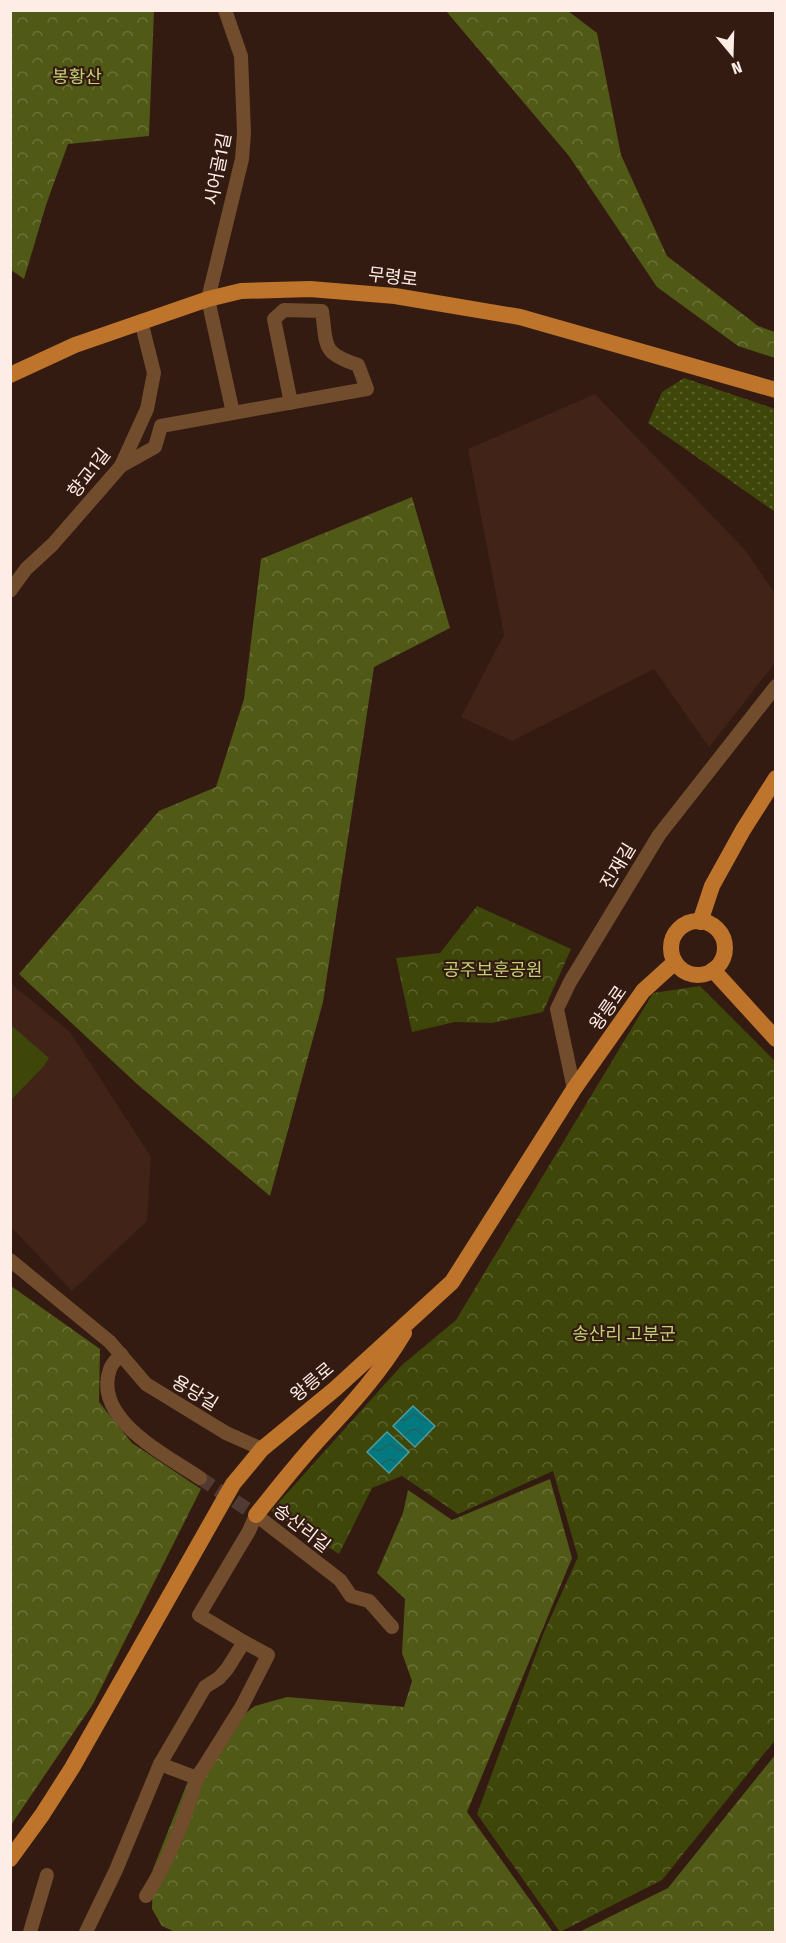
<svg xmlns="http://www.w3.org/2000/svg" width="786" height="1943" font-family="'Fira Sans Condensed','Noto Sans KR',sans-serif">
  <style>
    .built { fill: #412317 }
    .grass { fill: url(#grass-dots) }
    .forest { fill: url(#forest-crowns) }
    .park { fill: url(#park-crowns) }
    .pitch { fill: #3f460a }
    .water { fill: url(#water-waves); stroke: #4e9c9e; stroke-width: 1.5 }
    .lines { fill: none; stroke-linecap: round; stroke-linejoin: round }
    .minor-tunnel { stroke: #513a32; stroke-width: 14; stroke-dasharray: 14 7; stroke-linecap: butt }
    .minor { stroke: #714c2d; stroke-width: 14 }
    .major { stroke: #be742b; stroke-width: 16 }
    .labels { text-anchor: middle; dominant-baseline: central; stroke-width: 4.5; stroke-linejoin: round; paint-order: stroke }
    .park-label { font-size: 18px; fill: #c2d174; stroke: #331b12 }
    .street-label { font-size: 18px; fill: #feede7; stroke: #331b12 }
  </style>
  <defs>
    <pattern id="grass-dots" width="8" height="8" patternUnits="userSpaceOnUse" patternTransform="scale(1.5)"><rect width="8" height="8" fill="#3f460a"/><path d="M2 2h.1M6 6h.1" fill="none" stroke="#5c612e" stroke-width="1.8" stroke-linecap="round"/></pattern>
    <pattern id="forest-crowns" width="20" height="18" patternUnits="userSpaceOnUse" patternTransform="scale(1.5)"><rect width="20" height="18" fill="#515916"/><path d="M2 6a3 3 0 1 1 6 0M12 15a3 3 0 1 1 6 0" fill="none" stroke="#6b7138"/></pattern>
    <pattern id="park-crowns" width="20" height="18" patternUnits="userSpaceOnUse" patternTransform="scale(1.5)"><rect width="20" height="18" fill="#3f460a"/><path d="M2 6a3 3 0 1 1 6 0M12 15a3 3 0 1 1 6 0" fill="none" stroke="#5c612e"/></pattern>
    <pattern id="water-waves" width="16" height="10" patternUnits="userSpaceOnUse" patternTransform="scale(1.5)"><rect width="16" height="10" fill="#02797f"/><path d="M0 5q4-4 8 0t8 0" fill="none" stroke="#276062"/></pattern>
  </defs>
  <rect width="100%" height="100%" fill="#331b12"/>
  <!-- built -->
  <g class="built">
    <polygon points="595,394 746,551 775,594 775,663 709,747 654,669 512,741 461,717 504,635 468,449"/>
    <polygon points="10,983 70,1032 151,1157 147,1221 72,1291 11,1227"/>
  </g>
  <!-- grass -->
  <polygon class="grass" points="684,378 775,409 775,512 648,423 662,392"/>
  <!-- forest -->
  <g class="forest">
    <polygon points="10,11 154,11 149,136 68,144 46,205 24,279 11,270"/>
    <polygon points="446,11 568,11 597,33 621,155 667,256 758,326 775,332 775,358 738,346 657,287 569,156"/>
    <polygon points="412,497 450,628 374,667 323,1002 270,1196 137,1084 19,974 159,811 216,787 244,699 261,559"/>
    <polygon points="11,1286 100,1349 99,1402 132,1443 201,1489 93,1704 11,1825"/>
    <polygon points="550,1479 572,1558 467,1812 553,1932 175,1932 162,1926 152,1909 153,1869 192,1771 233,1723 255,1706 287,1697 404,1707 412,1681 402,1653 405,1599 377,1573 403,1513 408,1490 452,1520"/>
    <polygon points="775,1755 775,1932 579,1932 668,1888"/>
  </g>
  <!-- park -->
  <g class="park">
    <polygon points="477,906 571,949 543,1012 492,1023 455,1022 412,1032 396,958 440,953"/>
    <polygon points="700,986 775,1061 776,1739 662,1880 560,1932 477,1814 544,1632 578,1557 553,1471 458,1514 402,1476 372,1488 339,1554 271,1511 402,1365 456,1320 653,993"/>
  </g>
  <!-- pitch -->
  <polygon class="pitch" points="11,1025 49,1058 44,1066 11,1100"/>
  <!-- water -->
  <g class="water">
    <polygon points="413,1406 435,1426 415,1447 393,1426"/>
    <polygon points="387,1432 409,1452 389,1473 367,1452"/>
  </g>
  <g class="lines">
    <!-- minor-tunnel -->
    <polyline class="minor-tunnel" points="200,1478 256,1515"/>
    <!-- minor -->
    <g class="minor">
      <polyline points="225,10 241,56 244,133 242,159 208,299 233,413"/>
      <path d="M 121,466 L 155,447 L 161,426 C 229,414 298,401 367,389 L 358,365 C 321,353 327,346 322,311 L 284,310 L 274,319 L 291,403"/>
      <polyline points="10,591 26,569 53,544 121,466 147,409 154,373 141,321"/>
      <polyline points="574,1089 557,1009 570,982 659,835 776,686"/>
      <polyline points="10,1260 110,1342 146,1384 226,1433 262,1449"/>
      <path d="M 121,1354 C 118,1358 112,1363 110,1369 C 92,1419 166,1455 200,1478"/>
      <polyline points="160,1764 197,1778 242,1706 268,1655 244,1642"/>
      <path d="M 146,1896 C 169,1860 185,1819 197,1778"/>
      <polyline points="30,1932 47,1875"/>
      <polyline points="86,1932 116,1870 160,1764 205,1687 219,1678 227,1669 244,1642 199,1615 249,1531 256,1515 340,1580 351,1596 369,1601 392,1627"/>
    </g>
    <!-- major -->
    <g class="major">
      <polyline points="10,375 75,345 208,299 241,291 310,289 395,296 520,317 776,390"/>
      <circle cx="698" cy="948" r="27"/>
      <polyline points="700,922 712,886 743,830 776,778"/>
      <polyline points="713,970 776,1039"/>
      <path d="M 256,1515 C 277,1489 298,1462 321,1437 C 352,1404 381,1372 404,1333"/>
      <polyline points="10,1859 42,1815 72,1768 233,1484 262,1449 335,1389 452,1282 574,1089 643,991 675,962"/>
    </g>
  </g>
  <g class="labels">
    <!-- park labels -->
    <g class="park-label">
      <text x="77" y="77">봉황산</text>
      <text x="493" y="970">공주보훈공원</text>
      <text x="624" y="1334">송산리 고분군</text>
    </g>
    <!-- street labels -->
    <g class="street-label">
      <text transform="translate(218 169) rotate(-79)">시어골1길</text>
      <text transform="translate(393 277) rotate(7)">무령로</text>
      <text transform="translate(89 473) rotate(-52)">향교1길</text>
      <text transform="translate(618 866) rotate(-59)">진재길</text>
      <text transform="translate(608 1008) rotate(-55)">왕릉로</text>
      <text transform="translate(312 1382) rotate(-40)">왕릉로</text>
      <text transform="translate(195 1393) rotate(31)">용당길</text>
      <text transform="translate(302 1528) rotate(38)">송산리길</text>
    </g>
  </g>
  <!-- border -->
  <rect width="786" height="1943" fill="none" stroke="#feede7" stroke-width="24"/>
  <!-- north arrow -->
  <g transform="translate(732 54) rotate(161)" stroke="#331b12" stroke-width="4.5" paint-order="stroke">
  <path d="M0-4.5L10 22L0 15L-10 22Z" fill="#feede7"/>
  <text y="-9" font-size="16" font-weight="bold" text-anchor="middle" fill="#feede7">N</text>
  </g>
</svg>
